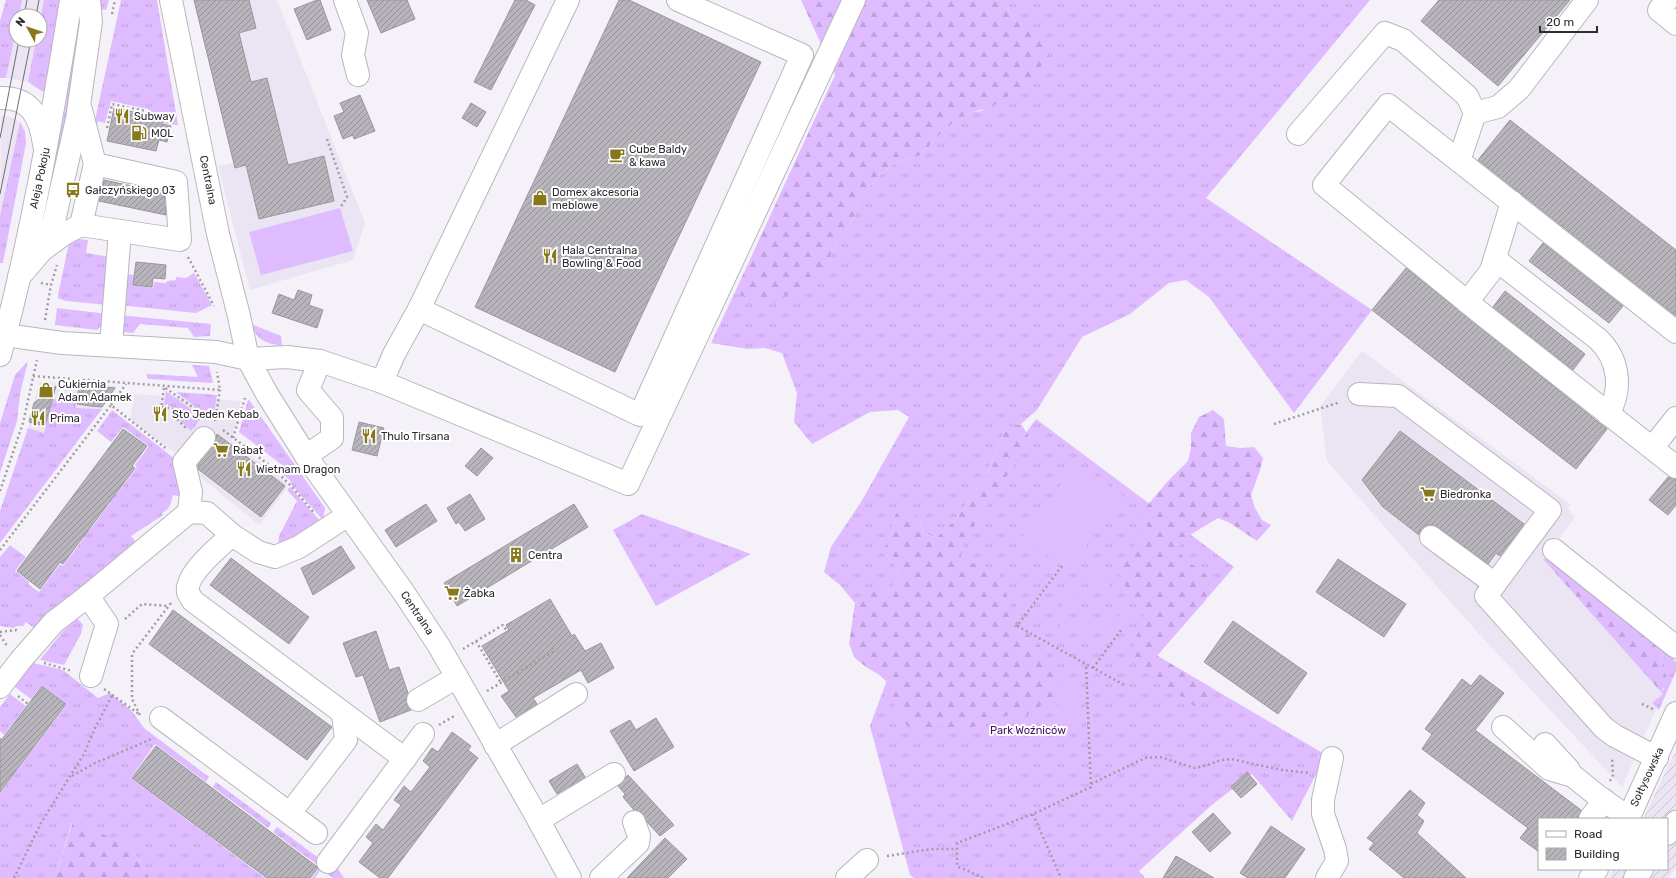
<svg xmlns="http://www.w3.org/2000/svg" width="1676" height="878" font-family="Rubik,sans-serif">
  <style>
    .built { fill: #ebe4f2 }
    .industrial { fill: url(#industrial-furrows) }
    .grass { fill: url(#grass-tufts) }
    .forest { fill: url(#forest-firs) }
    .pitch { fill: #dfbcff; fill-rule: evenodd }
    .building { fill: url(#building-hatch); stroke: #99969d }
    .lines { fill: none; stroke-linecap: round; stroke-linejoin: round }
    .minor-casing { stroke: #b9b6bd; stroke-width: 24 }
    .major-casing { stroke: #b9b6bd; stroke-width: 24 }
    .path { stroke: #a09da2; stroke-width: 2.5; stroke-dasharray: 2 3; stroke-linecap: butt }
    .minor { stroke: #fff; stroke-width: 22 }
    .major { stroke: #fff; stroke-width: 22 }
    .tram { stroke: #706d72; stroke-width: 1 }
    .labels { text-anchor: middle; dominant-baseline: central; stroke-width: 4; stroke-linejoin: round; paint-order: stroke }
    .poi-label { font-size: 11px; fill: #2d2b2e; stroke: #fff; text-anchor: start }
    .street-label { font-size: 11px; fill: #2d2b2e; stroke: #fff }
    .park-label { font-size: 11px; fill: #441064; stroke: #fff }
  </style>
  <defs>
    <pattern id="industrial-furrows" width="10" height="10" patternUnits="userSpaceOnUse"><rect width="10" height="10" fill="#ebe4f2"/><path d="M-1 1l2-2M0 10L10 0M9 11l2-2" fill="none" stroke="#cac4d0"/></pattern>
    <pattern id="grass-tufts" width="24" height="20" patternUnits="userSpaceOnUse"><rect width="24" height="20" fill="#dfbcff"/><path d="M3 7l-1-3M5 7V3M7 7l1-3M15 17l-1-3M17 17v-4M19 17l1-3" fill="none" stroke="#c0a2db"/></pattern>
    <pattern id="forest-firs" width="22" height="20" patternUnits="userSpaceOnUse"><rect width="22" height="20" fill="#dfbcff"/><path d="M5 1l3.5 6h-7zM16 11l3.5 6h-7z" fill="#c0a2db"/></pattern>
    <pattern id="building-hatch" width="6" height="6" patternUnits="userSpaceOnUse"><rect width="6" height="6" fill="#b8b4bb"/><path d="M-1 1l2-2M0 6l6-6M5 7l2-2" fill="none" stroke="#969398"/></pattern>
  </defs>
  <rect width="100%" height="100%" fill="#f5f1f8"/>
  <!-- built -->
  <g class="built">
    <polygon points="22,0 44,0 40,20 40,16 19,16"/>
    <polygon points="194,0 277,0 365,223 353,260 250,290 218,166 233,163"/>
    <polygon points="16,30 16,40 36,40 28,82 6,78"/>
    <polygon points="1,116 14,118 20,122 0,216"/>
    <polygon points="1362,351 1571,505 1568,509 1575,517 1544,560 1663,694 1622,787 1478,633 1327,461 1320,406"/>
    <polygon points="39,382 117,386 102,409 75,408 76,400 44,433 28,428"/>
    <polygon points="135,394 241,401 232,441 287,483 285,491 259,525 182,462 179,456 130,419"/>
  </g>
  <!-- industrial -->
  <polygon class="industrial" points="1676,750 1676,868 1668,878 1608,878 1614,869 1667,869 1667,819 1643,819"/>
  <!-- grass -->
  <g class="grass">
    <polygon points="6,0 22,0 19,16 16,16 16,30 6,78 0,78 0,21"/>
    <polygon points="44,0 60,0 45,89 43,92 28,82 36,40 40,40 40,20"/>
    <polygon points="99,0 109,0 106,10 98,9"/>
    <polygon points="121,0 157,0 178,125 162,123 163,117 148,113 148,109 111,101 105,123 98,121 96,130 94,125"/>
    <path d="M 1003,0 L 1370,0 L 1206,198 L 1372,310 L 1294,413 L 1209,297 L 1186,280 L 1169,283 L 1130,314 L 1082,337 L 1037,410 L 1021,424 L 1008,428 L 1001,438 L 986,476 L 956,519 L 936,538 L 923,533 L 920,519 L 885,554 L 894,564 L 900,577 L 892,588 C 876,590 868,591 855,603 L 840,585 L 824,572 L 831,547 L 861,502 L 909,417 L 898,410 L 870,412 L 812,444 L 794,422 L 797,393 L 782,353 L 765,348 L 748,349 L 711,343 L 735,292 L 748,300 L 829,260 L 837,242 L 849,227 L 861,197 L 879,176 L 893,164 L 921,155 L 940,134 L 955,121 L 972,112 L 982,111 L 1027,31 L 1013,18 Z"/>
    <polygon points="84,3 56,198 39,232 65,110 80,9"/>
    <polygon points="20,122 25,131 26,143 3,263 0,263 0,216"/>
    <polygon points="77,239 88,240 86,253 111,257 108,305 66,301 58,298 58,295 69,243"/>
    <polygon points="194,273 212,305 196,313 119,305 127,274 134,275 133,285 153,288 154,282 166,283 167,281 176,280 176,277 186,278"/>
    <polygon points="57,308 108,314 107,321 97,330 55,325"/>
    <polygon points="118,315 211,324 210,336 194,337 188,328 140,324 133,333 124,332 121,328"/>
    <path d="M 251,324 L 281,336 L 282,346 C 267,344 256,340 251,324 Z"/>
    <polygon points="28,361 20,394 17,421 0,473 0,423 15,375"/>
    <polygon points="192,365 209,366 213,382 211,383 148,379 146,374 198,377"/>
    <polygon points="166,391 202,417 191,431 180,420 180,409 164,405"/>
    <polygon points="176,392 217,395 213,420"/>
    <polygon points="52,399 76,400 76,408 102,409 0,543 0,511 28,428 44,433"/>
    <polygon points="248,400 250,401 325,508 323,520 290,483 291,481 282,474 286,468 239,432"/>
    <path d="M 112,410 L 175,459 L 185,497 L 173,495 C 171,503 170,509 162,513 L 163,515 L 131,536 L 137,543 L 46,615 L 34,628 L 26,622 L 23,626 L 17,626 L 13,628 L 0,626 L 0,557 L 10,545 L 26,557 L 15,571 L 29,582 L 28,584 L 39,592 L 60,564 L 63,566 L 84,538 L 82,536 L 87,529 L 89,531 L 110,503 L 108,501 L 114,494 L 116,495 L 137,467 L 135,465 L 149,446 L 123,427 L 111,442 L 97,431 Z"/>
    <polygon points="1036,419 1234,567 1157,656 1326,755 1292,821 1252,774 1213,804 1139,871 1145,878 914,878 910,875 870,726 928,569"/>
    <polygon points="290,487 321,522 278,546 279,536 297,501 287,490"/>
    <polygon points="642,514 751,554 656,606 613,530"/>
    <polygon points="77,618 83,625 81,634 64,665 40,660 64,630"/>
    <polygon points="1663,648 1676,662 1676,671 1659,710 1652,703 1663,694 1661,692 1664,689 1661,667"/>
    <polygon points="33,663 63,670 98,698 110,693 132,711 144,728 209,777 206,782 155,744 131,778 265,878 150,878 130,846 72,822 55,878 0,878 0,793 67,704 42,685 31,699 15,687"/>
    <polygon points="10,694 26,706 4,735 0,731 0,707"/>
    <polygon points="216,782 271,823 268,828 213,787"/>
    <polygon points="277,827 324,862 321,869 315,878 312,878 320,867 273,832"/>
    <polygon points="337,868 338,869 344,878 333,878 326,873 329,870"/>
  </g>
  <!-- forest -->
  <g class="forest">
    <polygon points="801,0 1003,0 1013,18 1048,47 1049,56 1031,79 1024,85 992,107 972,112 955,121 940,134 921,155 893,164 879,176 861,197 849,227 837,242 829,260 809,281 776,302 767,305 748,300 735,292 835,75"/>
    <path d="M 1213,410 L 1224,419 L 1226,446 L 1240,448 L 1254,447 L 1263,458 L 1260,470 L 1251,495 L 1255,508 L 1262,520 L 1271,525 L 1257,541 L 1230,523 L 1218,518 L 1185,538 L 1177,549 L 1186,560 L 1208,576 L 1208,589 L 1205,601 L 1156,655 L 1212,688 L 1214,691 L 1207,702 L 1194,706 L 1184,699 L 1174,690 L 1161,685 L 1141,669 L 1133,658 L 1134,643 L 1144,616 C 1140,610 1137,603 1133,597 C 1125,585 1113,574 1124,559 C 1132,548 1141,539 1147,527 L 1141,513 L 1167,482 L 1188,461 L 1191,448 L 1191,433 L 1199,417 Z"/>
    <polygon points="1021,424 1028,435 1023,451 965,540 960,560 998,570 1015,619 1046,654 1059,692 1024,717 1009,715 967,729 953,729 939,726 926,731 911,730 902,720 894,708 892,695 888,683 878,674 866,667 855,658 849,644 855,603 865,594 877,589 892,588 900,577 894,564 885,554 887,538 896,513 909,511 920,519 923,533 936,538 956,519 986,476 1001,438 1008,428"/>
    <polygon points="1545,558 1663,648 1661,667 1669,680 1661,692 1544,560"/>
    <polygon points="73,821 130,846 150,878 55,878"/>
  </g>
  <!-- pitch -->
  <g class="pitch">
    <polygon points="340,208 353,251 261,275 249,232"/>
    <polygon points="1077,463 1123,496 1068,570 1022,537"/>
    <path d="M 1092,565 L 1102,571 L 1116,598 L 1130,613 L 1130,622 L 1125,630 L 1118,632 L 1099,629 L 1071,630 L 1065,629 L 1060,626 L 1057,619 L 1058,612 L 1074,587 L 1082,569 ZM 1093,576 C 1101,582 1117,607 1120,616 L 1117,620 L 1105,624 L 1071,622 L 1068,618 C 1069,607 1082,579 1093,576 Z"/>
    <polygon points="1080,681 1082,727 1059,728 1058,682"/>
  </g>
  <!-- building -->
  <g class="building">
    <polygon points="194,0 249,0 256,28 239,33 251,82 267,78 288,165 324,156 334,201 259,219 246,165 235,168"/>
    <polygon points="317,0 320,0 331,30 307,40 294,9"/>
    <polygon points="367,0 407,0 415,19 381,33"/>
    <polygon points="515,0 526,0 535,5 491,90 474,82"/>
    <polygon points="619,0 629,0 761,62 615,372 475,307"/>
    <polygon points="1439,0 1570,0 1498,86 1421,21"/>
    <polygon points="360,95 375,131 354,139 353,135 343,139 334,116 344,112 340,103"/>
    <polygon points="471,103 486,112 477,127 462,118"/>
    <polygon points="114,108 163,118 162,124 171,126 167,142 159,140 156,151 107,141"/>
    <polygon points="1510,120 1676,250 1676,316 1478,160"/>
    <polygon points="104,180 164,193 166,215 99,201"/>
    <polygon points="1543,243 1623,306 1609,323 1529,261"/>
    <polygon points="136,262 166,265 165,279 153,278 152,287 133,285"/>
    <polygon points="1406,268 1607,429 1576,469 1372,310"/>
    <polygon points="298,290 312,295 309,305 323,310 317,328 272,313 279,294 294,300"/>
    <polygon points="1505,291 1585,354 1573,370 1493,307"/>
    <polygon points="79,385 94,386 115,388 102,407 90,406 77,404"/>
    <polygon points="56,386 45,426 29,422 34,403"/>
    <polygon points="359,422 384,428 377,456 352,450"/>
    <polygon points="123,429 147,446 132,466 135,468 63,564 60,562 40,589 17,571"/>
    <polygon points="1400,431 1524,524 1500,556 1496,553 1488,564 1438,527 1433,525 1426,525 1421,529 1419,535 1383,507 1362,480"/>
    <polygon points="217,434 285,486 261,517 198,469 198,465 214,446"/>
    <polygon points="481,448 493,458 477,476 465,466"/>
    <polygon points="1668,477 1676,479 1676,505 1668,515 1649,500"/>
    <polygon points="470,494 485,519 465,531 459,522 456,524 447,508"/>
    <polygon points="426,504 437,521 396,547 385,530"/>
    <polygon points="574,504 588,527 457,606 444,583"/>
    <polygon points="341,546 355,568 313,595 301,568 316,561"/>
    <polygon points="231,558 309,617 289,644 210,585"/>
    <polygon points="1338,559 1406,604 1384,637 1316,592"/>
    <polygon points="550,599 572,636 574,634 585,651 601,643 614,668 588,683 581,670 533,698 537,704 516,717 501,696 509,691 482,646 509,630 506,625"/>
    <polygon points="173,610 332,727 307,760 149,644"/>
    <polygon points="1233,621 1307,673 1278,714 1204,662"/>
    <polygon points="376,631 389,670 399,667 408,693 406,700 407,706 411,710 380,722 363,675 356,677 343,643"/>
    <polygon points="1480,675 1504,693 1475,730 1581,810 1578,819 1539,819 1539,852 1520,838 1528,828 1422,749 1432,734 1425,729 1462,679 1471,686"/>
    <polygon points="42,686 66,704 0,792 0,742"/>
    <polygon points="656,718 674,747 634,771 610,731 630,720 636,730"/>
    <polygon points="452,732 471,746 468,750 478,758 388,878 380,878 359,862 373,843 366,837 376,824 383,830 401,805 394,800 404,786 411,792 430,767 423,761 432,748 438,752"/>
    <polygon points="156,746 316,866 318,868 310,878 267,878 132,778"/>
    <polygon points="577,764 585,777 557,794 549,781"/>
    <polygon points="1247,772 1257,784 1241,798 1231,787"/>
    <polygon points="628,775 674,825 660,836 647,822 642,813 634,810 623,797 625,794 618,786"/>
    <polygon points="1410,790 1425,803 1417,815 1424,821 1417,833 1466,878 1404,878 1369,849 1374,843 1367,838"/>
    <polygon points="1213,813 1231,833 1210,852 1192,832"/>
    <polygon points="1271,826 1305,849 1285,878 1248,878 1240,873"/>
    <polygon points="665,838 687,859 668,878 627,878"/>
    <polygon points="1176,856 1197,868 1214,878 1163,878"/>
  </g>
  <g class="lines">
    <defs>
      <g id="minor">
        <polyline points="171,0 218,234 239,316 248,359 267,394 306,456 404,593 439,646 533,810 570,878"/>
        <polyline points="345,0 357,33 353,55 358,75"/>
        <polyline points="1667,0 1659,10 1676,24"/>
        <polyline points="1298,134 1385,33 1403,40 1467,96 1475,113"/>
        <polyline points="1459,161 1475,113 1498,107 1519,89 1587,0"/>
        <polyline points="81,225 180,240 176,182 95,164"/>
        <polyline points="42,250 64,234 81,225 95,164 81,110"/>
        <path d="M 1495,259 L 1598,339 C 1619,359 1623,389 1608,414"/>
        <polyline points="19,277 42,250 54,221 77,119 91,22 89,0"/>
        <polyline points="1467,302 1491,271 1512,202"/>
        <polyline points="419,309 640,415 802,55 678,0"/>
        <polyline points="1676,332 1388,105 1324,185 1482,314 1676,467"/>
        <polyline points="5,335 62,343 216,352 248,359 287,357 320,361 382,382 628,484 854,0"/>
        <polyline points="111,345 120,231"/>
        <polyline points="382,382 394,354 419,309 568,0"/>
        <polyline points="1359,394 1398,396 1550,510 1486,596 1604,728 1615,736 1657,758"/>
        <polyline points="1652,448 1676,418"/>
        <polyline points="306,456 332,438 332,418 308,390 320,361"/>
        <polyline points="189,512 207,513 232,535"/>
        <path d="M 348,515 L 299,547 L 275,557 L 258,552 L 232,535 C 220,546 185,574 188,592 C 189,595 191,598 193,601 L 405,759"/>
        <polyline points="1431,537 1495,584"/>
        <polyline points="1554,550 1676,647"/>
        <polyline points="91,676 107,624 88,596 189,512 191,492 184,462 204,438"/>
        <polyline points="0,687 20,661 54,622 88,596"/>
        <polyline points="418,700 457,677"/>
        <polyline points="161,718 316,833"/>
        <polyline points="1503,727 1549,769 1573,776 1599,797 1629,818"/>
        <polyline points="1545,744 1569,770"/>
        <polyline points="495,745 576,694"/>
        <polyline points="290,813 346,740 343,713"/>
        <polyline points="1590,819 1604,800"/>
        <polyline points="1628,819 1676,713"/>
        <polyline points="539,820 614,774"/>
        <polyline points="1667,834 1676,822"/>
        <polyline points="328,862 423,734"/>
        <polyline points="601,878 638,843 639,836 634,822"/>
        <polyline points="847,878 867,860"/>
        <polyline points="1327,878 1337,861 1335,849 1323,814 1323,800 1332,758"/>
        <polyline points="1590,878 1597,869"/>
        <polyline points="1635,878 1642,869"/>
      </g>
      <g id="major">
        <path d="M 0,98 C 31,97 40,117 44,144"/>
        <path d="M 0,355 C 31,238 52,119 71,0"/>
      </g>
    </defs>
    <!-- minor casing -->
    <use href="#minor" class="minor-casing"/>
    <!-- major casing -->
    <use href="#major" class="major-casing"/>
    <!-- path -->
    <g class="path">
      <polyline points="112,14 115,0"/>
      <polyline points="107,128 112,104 146,111"/>
      <polyline points="327,139 347,197 340,208"/>
      <polyline points="188,257 214,306"/>
      <polyline points="41,283 51,285"/>
      <polyline points="45,320 51,285 57,265"/>
      <polyline points="33,376 220,390 217,372"/>
      <polyline points="111,405 126,384"/>
      <polyline points="162,407 178,410 178,420 186,428"/>
      <polyline points="161,410 164,387 208,418"/>
      <polyline points="215,421 220,390"/>
      <polyline points="1274,424 1340,402"/>
      <polyline points="223,430 273,468 292,487 315,514"/>
      <polyline points="233,438 245,398"/>
      <polyline points="0,491 23,423 37,360"/>
      <polyline points="0,550 111,405 168,450"/>
      <polyline points="1062,566 1017,626 1126,686"/>
      <polyline points="125,619 142,604 169,606"/>
      <polyline points="0,632 16,630 19,632"/>
      <polyline points="0,635 7,646"/>
      <polyline points="476,641 501,683"/>
      <polyline points="463,649 503,625 507,631"/>
      <polyline points="44,663 72,671"/>
      <polyline points="1093,668 1121,630"/>
      <polyline points="104,689 139,714"/>
      <polyline points="487,691 554,651 551,646"/>
      <polyline points="18,696 28,704"/>
      <polyline points="1642,704 1655,710"/>
      <polyline points="140,715 132,699 132,654 171,603"/>
      <polyline points="439,725 456,715"/>
      <polyline points="0,739 1,740"/>
      <polyline points="72,776 93,764 154,738"/>
      <polyline points="1610,781 1613,775 1612,757"/>
      <polyline points="1091,784 1145,758 1160,757 1195,768 1208,765 1221,760 1231,759 1282,770 1310,773"/>
      <polyline points="1033,814 1061,878"/>
      <polyline points="887,856 932,849 956,849"/>
      <polyline points="14,878 41,823 84,754 95,728 113,694"/>
      <polyline points="983,878 957,866 957,843 1033,814 1091,787 1086,664"/>
    </g>
    <!-- minor -->
    <use href="#minor" class="minor"/>
    <!-- major -->
    <use href="#major" class="major"/>
    <!-- tram -->
    <g class="tram">
      <polyline points="24,16 27,0"/>
      <polyline points="36,16 39,0"/>
      <polyline points="0,138 19,40"/>
      <polyline points="0,194 31,40"/>
    </g>
  </g>
  <!-- icons -->
  <defs>
    <symbol id="restaurant-bare" viewBox="-9 -9 18 18"><path d="M-5-6h1v4h1v-4h1v4h1v-4h1v5L-1.5 .5V6h-2V.5L-5-1ZM5-6V6H3V1.5H1.5Q1.5-4 5-6Z" fill="#88781c" stroke="#fff" stroke-width="2.5" paint-order="stroke"/></symbol>
    <symbol id="fuel-bare" viewBox="-9 -9 18 18"><path d="M-5.5-6h7V0h2V4h1.3V-2.5L3-4.5l.8-.8L6-3V5H2.5V1h-1V6h-7ZM-4.2-4.7v3.2H.2V-4.7Z" fill="#88781c" stroke="#fff" stroke-width="2.5" paint-order="stroke"/></symbol>
    <symbol id="cafe-bare" viewBox="-9 -9 18 18"><path d="M-5.5-4.5H6V0H3Q3 3.5 0 3.5H-2.5Q-5.5 3.5-5.5 0ZM3-3.2v2h1.7v-2ZM-6 4.5H4V6H-6Z" fill="#88781c" stroke="#fff" stroke-width="2.5" paint-order="stroke"/></symbol>
    <symbol id="bus-bare" viewBox="-9 -9 18 18"><path d="M-5-6H5V4H4V6H2V4H-2V6H-4V4H-5ZM-3.5-4V0h7V-4ZM-3.5 1.2v1.5H-2V1.2ZM2 1.2v1.5H3.5V1.2Z" fill="#88781c" stroke="#fff" stroke-width="2.5" paint-order="stroke"/></symbol>
    <symbol id="shop-bare" viewBox="-9 -9 18 18"><path d="M-5-2.5h2.3a2.7 3.5 0 0 1 5.4 0H5L5.5 6h-11ZM-1.5-2.5h3a1.5 2.3 0 0 0-3 0Z" fill="#88781c" stroke="#fff" stroke-width="2.5" paint-order="stroke"/></symbol>
    <symbol id="supermarket-bare" viewBox="-9 -9 18 18"><path d="M-6-5.5h2.5l.6 2H6L4.5 2H-2.5L-4.4-4H-6ZM-1.5 3.2a1.3 1.3 0 1 0 .1 0ZM3 3.2a1.3 1.3 0 1 0 .1 0Z" fill="#88781c" stroke="#fff" stroke-width="2.5" paint-order="stroke"/></symbol>
    <symbol id="building-bare" viewBox="-9 -9 18 18"><path d="M-4-6H4V6H1V3H-1V6H-4ZM-2.5-4.3h1.7v1.8h-1.7ZM.8-4.3h1.7v1.8H.8ZM-2.5-1h1.7V.8h-1.7ZM.8-1h1.7V.8H.8Z" fill="#88781c" stroke="#fff" stroke-width="2.5" paint-order="stroke"/></symbol>
  </defs>
  <g fill-rule="evenodd">
    <use href="#restaurant-bare" x="111" y="105" width="22" height="22"/>
    <use href="#fuel-bare" x="128" y="122" width="22" height="22"/>
    <use href="#cafe-bare" x="606" y="144" width="22" height="22"/>
    <use href="#bus-bare" x="62" y="179" width="22" height="22"/>
    <use href="#shop-bare" x="529" y="187" width="22" height="22"/>
    <use href="#restaurant-bare" x="539" y="245" width="22" height="22"/>
    <use href="#shop-bare" x="35" y="379" width="22" height="22"/>
    <use href="#restaurant-bare" x="149" y="403" width="22" height="22"/>
    <use href="#restaurant-bare" x="27" y="407" width="22" height="22"/>
    <use href="#restaurant-bare" x="358" y="425" width="22" height="22"/>
    <use href="#supermarket-bare" x="210" y="439" width="22" height="22"/>
    <use href="#restaurant-bare" x="233" y="458" width="22" height="22"/>
    <use href="#supermarket-bare" x="1417" y="483" width="22" height="22"/>
    <use href="#building-bare" x="505" y="544" width="22" height="22"/>
    <use href="#supermarket-bare" x="441" y="582" width="22" height="22"/>
  </g>
  <g class="labels">
    <!-- poi labels -->
    <g class="poi-label">
      <text x="134" y="116">Subway</text>
      <text x="151" y="133">MOL</text>
      <text x="629" y="149">Cube Baldy<tspan x="629" dy="13">&amp; kawa</tspan></text>
      <text x="85" y="190">Gałczyńskiego 03</text>
      <text x="552" y="192">Domex akcesoria<tspan x="552" dy="13">meblowe</tspan></text>
      <text x="562" y="250">Hala Centralna<tspan x="562" dy="13">Bowling &amp; Food</tspan></text>
      <text x="58" y="384">Cukiernia<tspan x="58" dy="13">Adam Adamek</tspan></text>
      <text x="172" y="414">Sto Jeden Kebab</text>
      <text x="50" y="418">Prima</text>
      <text x="381" y="436">Thulo Tirsana</text>
      <text x="233" y="450">Rabat</text>
      <text x="256" y="469">Wietnam Dragon</text>
      <text x="1440" y="494">Biedronka</text>
      <text x="528" y="555">Centra</text>
      <text x="464" y="593">Żabka</text>
    </g>
    <!-- street labels -->
    <g class="street-label">
      <text transform="translate(40 178) rotate(-78)">Aleja Pokoju</text>
      <text transform="translate(208 180) rotate(79)">Centralna</text>
      <text transform="translate(417 613) rotate(56)">Centralna</text>
      <text transform="translate(1647 777) rotate(-65)">Sołtysowska</text>
    </g>
    <!-- park labels -->
    <g class="park-label">
      <text x="1028" y="730">Park Woźniców</text>
    </g>
  </g>
  <!-- legend -->
  <rect x="1538" y="818" width="130" height="52" fill="#ffffff" stroke="#abaaab"/>
  <rect x="1546" y="831" width="20" height="6" fill="#ffffff" stroke="#abaaab"/>
  <text x="1574" y="838" font-size="12" fill="#2d2b2e">Road</text>
  <rect x="1546" y="848" width="20" height="12" fill="url(#building-hatch)" stroke="#abaaab"/>
  <text x="1574" y="858" font-size="12" fill="#2d2b2e">Building</text>
  <!-- north arrow -->
  <g transform="translate(28 28) rotate(310)"><circle r="19" fill="#ffffff" stroke="#abaaab"/>
  <path d="M0-3L7 15L0 10L-7 15Z" fill="#88781c"/>
  <text y="-6" font-size="11" font-weight="bold" text-anchor="middle" fill="#2d2b2e">N</text>
  </g>
  <!-- scale -->
  <path d="M1540 26v6h57v-6" fill="none" stroke="#2d2b2e" stroke-width="2"/>
  <text x="1546" y="26" font-size="12" fill="#2d2b2e" stroke="#ffffff" stroke-width="3" paint-order="stroke">20 m</text>
</svg>
